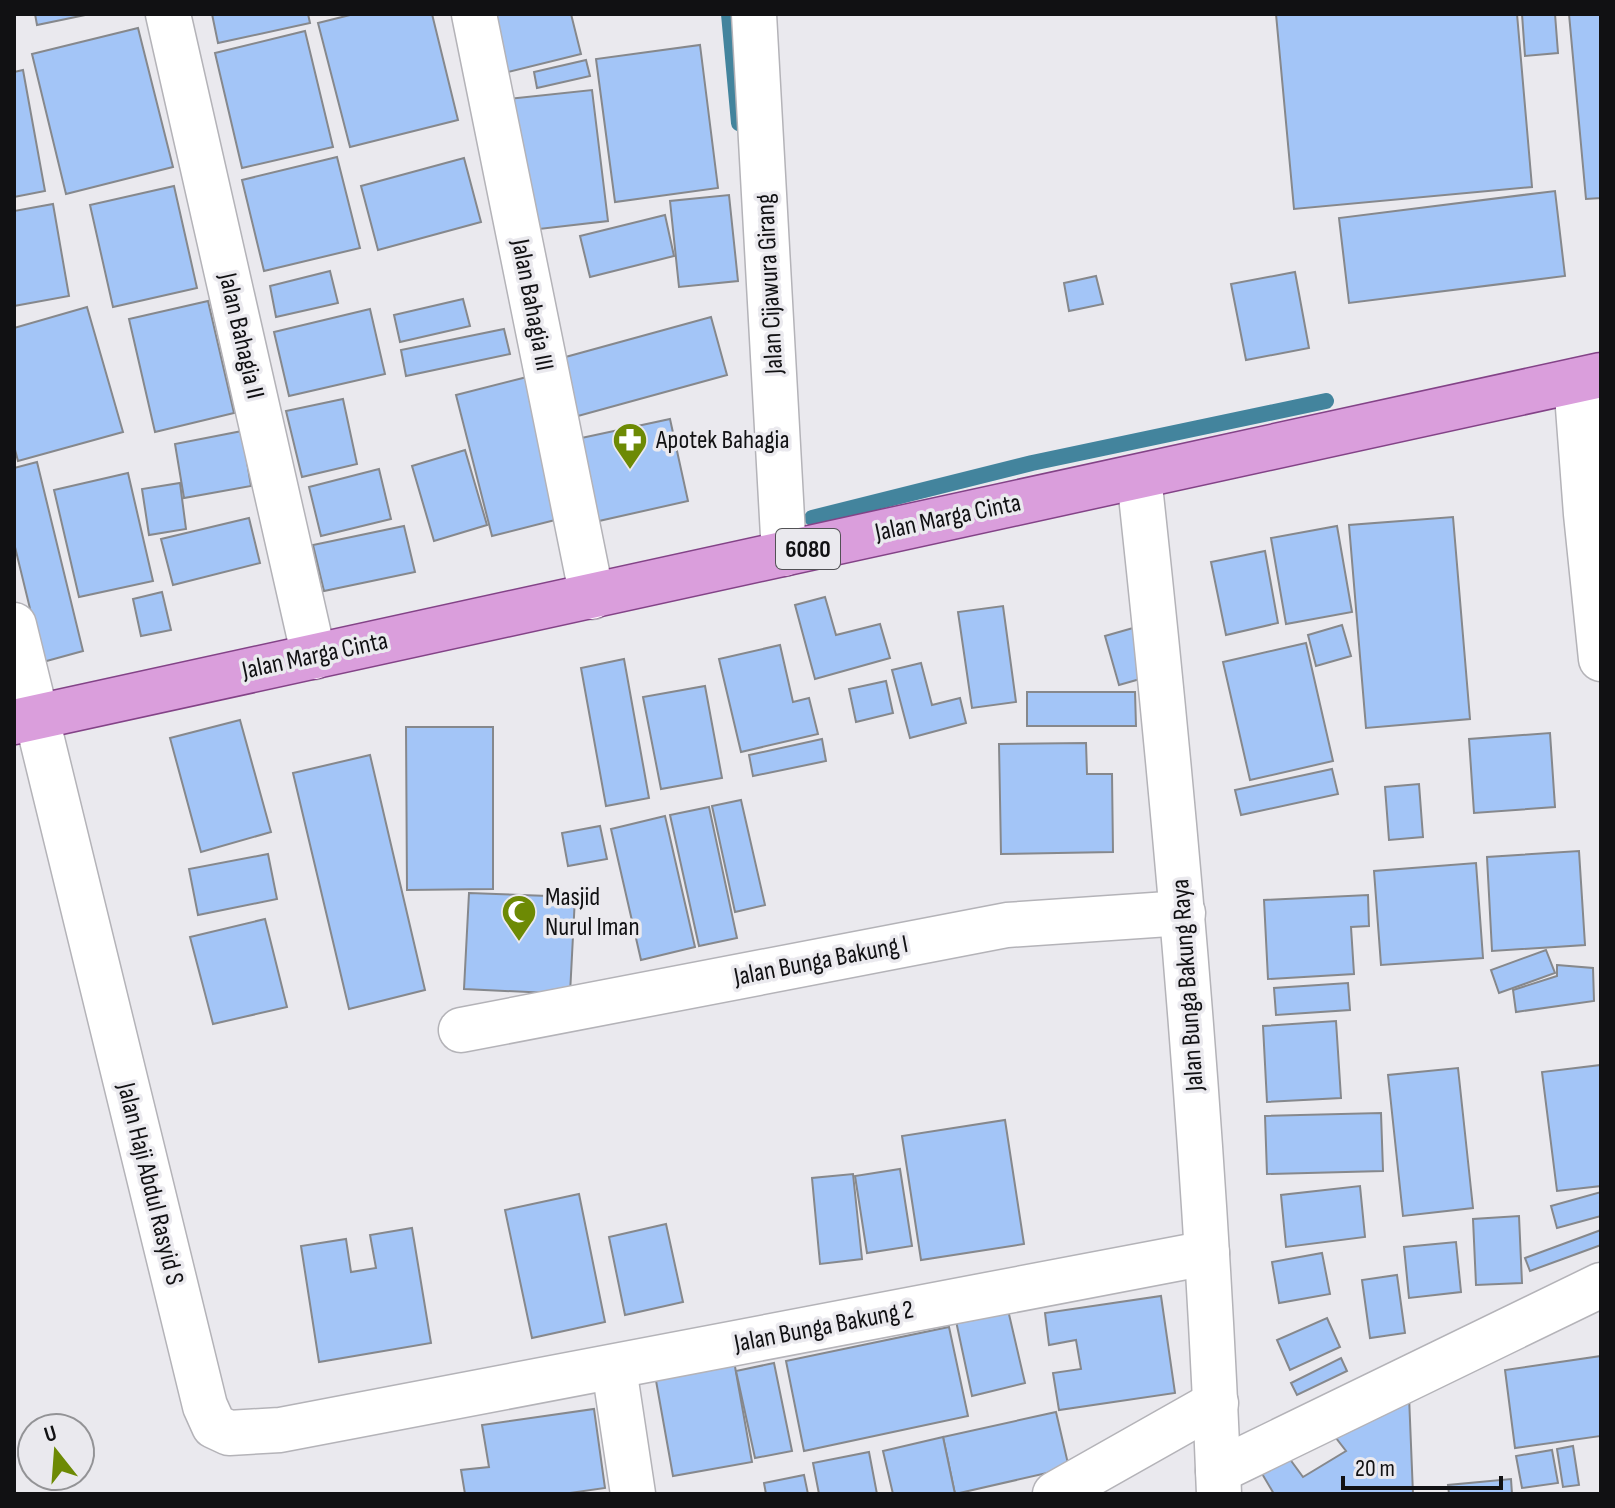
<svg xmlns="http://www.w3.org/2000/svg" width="1615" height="1508" font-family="'Sofia Sans Condensed',sans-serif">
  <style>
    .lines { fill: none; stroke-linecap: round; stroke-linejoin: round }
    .stream { stroke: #43849d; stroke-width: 16 }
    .building { fill: #a3c5f7; stroke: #86888c; stroke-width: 2 }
    .minor-casing { stroke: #b4b3b8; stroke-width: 47 }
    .primary-casing { stroke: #834387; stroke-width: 47 }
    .minor { stroke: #fff; stroke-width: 44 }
    .primary { stroke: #da9edc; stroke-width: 44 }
    .labels { text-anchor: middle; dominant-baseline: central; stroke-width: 7; stroke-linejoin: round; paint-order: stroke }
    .shield { fill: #eae9ee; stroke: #525255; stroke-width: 2 }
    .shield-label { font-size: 24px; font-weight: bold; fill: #111113 }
    .street-label { font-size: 26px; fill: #111113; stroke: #eae9ee }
    .poi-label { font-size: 26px; fill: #111113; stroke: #eae9ee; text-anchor: start }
  </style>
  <rect width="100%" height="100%" fill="#eae9ee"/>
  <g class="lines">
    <!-- stream -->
    <g class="stream">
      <polyline points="729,14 739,123"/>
      <polyline points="812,518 1032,463 1326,401"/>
    </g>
  </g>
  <!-- building -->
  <g class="building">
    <polygon points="35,14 90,14 37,25"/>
    <polygon points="212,14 308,14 310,23 218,43"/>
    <polygon points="354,14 432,14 458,120 350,147 318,23"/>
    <polygon points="494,14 571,14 581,54 508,72"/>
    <polygon points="1276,14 1517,14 1532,187 1294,209"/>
    <polygon points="1522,14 1555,14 1558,53 1525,56"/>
    <polygon points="1569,14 1601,14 1601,198 1586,199"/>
    <polygon points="138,28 173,167 66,194 32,54"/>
    <polygon points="305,31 333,147 242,168 215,53"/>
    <polygon points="700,45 718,188 615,202 596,59"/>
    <polygon points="586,60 590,76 537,88 534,72"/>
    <polygon points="23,70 45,191 14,197 14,72"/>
    <polygon points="592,90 608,221 522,231 507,99"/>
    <polygon points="337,157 360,248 264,271 242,180"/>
    <polygon points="464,158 481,222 378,250 361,186"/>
    <polygon points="174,186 197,288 113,307 90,205"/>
    <polygon points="1555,191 1565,276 1349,303 1339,218"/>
    <polygon points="729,195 738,281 679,287 670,201"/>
    <polygon points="53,204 69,296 14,306 14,211"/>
    <polygon points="665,215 674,256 590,277 580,236"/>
    <polygon points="330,271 338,303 276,317 270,286"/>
    <polygon points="1295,272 1309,348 1246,360 1231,284"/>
    <polygon points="1096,276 1103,304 1069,311 1064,283"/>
    <polygon points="463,299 470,326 400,342 394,315"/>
    <polygon points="208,301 234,413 155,432 129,319"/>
    <polygon points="87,307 123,432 18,461 14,446 14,328"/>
    <polygon points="370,309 385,374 289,396 274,332"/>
    <polygon points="711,317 727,375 567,419 551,361"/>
    <polygon points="504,329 510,354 406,376 401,350"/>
    <polygon points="527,377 563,518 492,536 456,395"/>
    <polygon points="343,399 357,464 302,477 286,411"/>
    <polygon points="670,419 688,501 590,523 572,440"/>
    <polygon points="242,431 251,486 184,498 175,444"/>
    <polygon points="465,450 487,525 434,541 412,466"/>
    <polygon points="37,462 83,651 43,662 14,543 14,468"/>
    <polygon points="379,469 391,519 321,536 309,487"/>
    <polygon points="128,473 153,581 79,597 54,490"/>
    <polygon points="180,483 186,529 149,535 142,489"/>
    <polygon points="1453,517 1470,719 1366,728 1349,525"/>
    <polygon points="249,518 260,563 173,585 161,539"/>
    <polygon points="404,526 415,572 324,591 313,545"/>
    <polygon points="1337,526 1352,612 1286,624 1271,538"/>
    <polygon points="1265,551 1278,623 1226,635 1211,562"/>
    <polygon points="162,592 171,630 141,636 133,599"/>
    <polygon points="825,597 836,635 880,624 890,658 815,679 795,605"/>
    <polygon points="1003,606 1016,702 972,708 958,612"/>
    <polygon points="1342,625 1351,656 1316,666 1308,635"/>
    <polygon points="1140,626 1154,675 1119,685 1105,636"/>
    <polygon points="1306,643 1333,761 1250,780 1223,662"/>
    <polygon points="780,645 793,702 809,698 818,734 741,752 719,659"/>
    <polygon points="624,659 649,798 606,806 581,668"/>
    <polygon points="921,663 932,705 960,698 966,723 910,738 892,670"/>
    <polygon points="886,681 893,713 856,722 849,689"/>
    <polygon points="705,686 722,778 661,789 643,697"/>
    <polygon points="1027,692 1135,692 1136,726 1027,726"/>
    <polygon points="240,720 271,832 201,852 170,738"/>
    <polygon points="406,727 493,727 493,889 407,890"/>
    <polygon points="1550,733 1555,807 1474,813 1469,739"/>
    <polygon points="822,739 826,761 753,776 749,755"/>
    <polygon points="1086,743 1087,774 1112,774 1113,852 1001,854 999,744"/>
    <polygon points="370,755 425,990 349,1009 293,773"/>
    <polygon points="1332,769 1338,794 1241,815 1235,790"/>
    <polygon points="1419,784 1423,837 1389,840 1385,787"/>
    <polygon points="741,800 765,905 735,912 712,806"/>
    <polygon points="709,807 737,938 699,946 670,815"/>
    <polygon points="665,816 695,947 641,960 611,829"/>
    <polygon points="600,826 607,859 568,866 562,833"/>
    <polygon points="1579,851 1585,945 1492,951 1487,857"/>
    <polygon points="268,854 277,899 198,915 189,869"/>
    <polygon points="1476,863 1483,958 1381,965 1374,871"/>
    <polygon points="469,893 575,897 570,994 464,989"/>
    <polygon points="1368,895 1369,926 1351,927 1354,974 1268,979 1264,900"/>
    <polygon points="265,919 287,1007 213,1024 190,937"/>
    <polygon points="1546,950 1555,973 1499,993 1491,970"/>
    <polygon points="1557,965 1593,968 1594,1001 1516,1012 1513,990 1557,976"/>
    <polygon points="1348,983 1350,1010 1276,1015 1274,988"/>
    <polygon points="1336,1021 1341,1098 1267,1102 1263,1026"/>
    <polygon points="1601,1065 1601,1186 1557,1191 1542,1072"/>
    <polygon points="1458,1068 1473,1208 1403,1216 1388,1075"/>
    <polygon points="1381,1113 1383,1171 1267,1174 1265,1116"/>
    <polygon points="1005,1120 1024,1244 921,1260 902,1136"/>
    <polygon points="900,1169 912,1246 867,1253 855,1176"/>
    <polygon points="853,1174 862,1259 820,1264 812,1178"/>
    <polygon points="1360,1186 1365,1237 1286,1247 1281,1195"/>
    <polygon points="1601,1192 1601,1216 1557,1228 1551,1206"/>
    <polygon points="579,1194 605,1322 532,1338 505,1210"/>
    <polygon points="1519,1216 1522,1283 1476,1285 1473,1219"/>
    <polygon points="666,1224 683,1302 625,1315 609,1237"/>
    <polygon points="412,1228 431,1343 319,1362 301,1246 346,1239 351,1272 376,1268 370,1235"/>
    <polygon points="1601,1230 1601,1245 1530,1271 1525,1258"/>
    <polygon points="1456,1242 1461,1292 1409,1298 1404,1247"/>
    <polygon points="1322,1253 1330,1294 1279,1303 1272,1262"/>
    <polygon points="1397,1275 1405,1333 1370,1338 1362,1280"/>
    <polygon points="1161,1296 1175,1393 1059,1410 1053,1373 1081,1369 1076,1340 1049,1345 1045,1313"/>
    <polygon points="1008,1310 1025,1383 972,1396 956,1321"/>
    <polygon points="1327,1318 1340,1347 1290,1370 1277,1340"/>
    <polygon points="949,1327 968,1416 804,1451 786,1361"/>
    <polygon points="1601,1356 1601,1436 1515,1448 1505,1370"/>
    <polygon points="1341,1358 1347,1371 1297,1395 1291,1383"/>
    <polygon points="734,1361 752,1462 673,1476 655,1375"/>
    <polygon points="774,1363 792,1451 755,1458 736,1371"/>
    <polygon points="1409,1396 1413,1494 1274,1494 1261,1472 1289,1458 1303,1477 1346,1451 1333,1434"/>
    <polygon points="594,1409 605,1488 563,1494 465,1494 461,1470 489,1467 482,1425"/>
    <polygon points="1056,1412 1069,1468 955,1494 943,1437"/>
    <polygon points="943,1437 955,1494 893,1494 883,1451"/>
    <polygon points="1573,1446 1579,1485 1563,1487 1557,1449"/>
    <polygon points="1552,1450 1558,1483 1522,1488 1516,1456"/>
    <polygon points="869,1452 877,1494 819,1494 813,1463"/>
    <polygon points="804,1475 808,1494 766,1494 764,1483"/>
    <polygon points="1511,1479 1512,1494 1449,1494 1448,1485"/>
  </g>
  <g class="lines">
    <defs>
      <g id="minor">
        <polyline points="168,14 314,657"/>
        <polyline points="474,14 592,597"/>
        <polyline points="754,14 784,554"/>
        <polyline points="1576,381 1586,514 1601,659"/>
        <path d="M 1139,477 C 1176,815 1206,1154 1219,1494"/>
        <polyline points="14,625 205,1406 214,1426 229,1433 280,1430 1207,1253"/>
        <polyline points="461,1030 1007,925 1183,913"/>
        <polyline points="614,1368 633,1494"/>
        <polyline points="1218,1471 1601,1285"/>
        <polyline points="1055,1494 1216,1403"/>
      </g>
      <polyline id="primary" points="14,722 1601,375"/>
    </defs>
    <!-- minor casing -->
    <use href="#minor" class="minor-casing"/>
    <!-- primary casing -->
    <use href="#primary" class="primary-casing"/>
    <!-- minor -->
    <use href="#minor" class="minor"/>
    <!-- primary -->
    <use href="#primary" class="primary"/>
  </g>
  <!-- icons -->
  <defs>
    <symbol id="pharmacy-pin" viewBox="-11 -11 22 30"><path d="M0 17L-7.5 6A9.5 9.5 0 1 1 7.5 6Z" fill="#6d8a04" stroke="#eae9ee"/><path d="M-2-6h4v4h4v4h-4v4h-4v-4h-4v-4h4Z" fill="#fff"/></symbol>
    <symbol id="mosque-pin" viewBox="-11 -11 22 30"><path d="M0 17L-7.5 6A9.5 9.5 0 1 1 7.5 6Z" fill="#6d8a04" stroke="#eae9ee"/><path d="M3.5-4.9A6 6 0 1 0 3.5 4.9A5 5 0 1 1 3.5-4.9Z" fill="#fff"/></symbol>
  </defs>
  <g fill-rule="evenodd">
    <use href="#pharmacy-pin" x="610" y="420" width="40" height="54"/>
    <use href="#mosque-pin" x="499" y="892" width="40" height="54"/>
  </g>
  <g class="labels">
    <!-- shield labels -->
    <rect class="shield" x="776" y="529" width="64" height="40" rx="6"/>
    <g class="shield-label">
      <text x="808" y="549">6080</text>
    </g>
    <!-- street labels -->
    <g class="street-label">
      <text transform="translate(770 284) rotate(-93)">Jalan Cijawura Girang</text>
      <text transform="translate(532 305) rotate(79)">Jalan Bahagia III</text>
      <text transform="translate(241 336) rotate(77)">Jalan Bahagia II</text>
      <text transform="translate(948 518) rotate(-12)">Jalan Marga Cinta</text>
      <text transform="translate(315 656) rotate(-12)">Jalan Marga Cinta</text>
      <text transform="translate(821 961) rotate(-11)">Jalan Bunga Bakung I</text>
      <text transform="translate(1188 985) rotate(-94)">Jalan Bunga Bakung Raya</text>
      <text transform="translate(150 1184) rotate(76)">Jalan Haji Abdul Rasyid S</text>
      <text transform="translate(824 1327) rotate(-11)">Jalan Bunga Bakung 2</text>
    </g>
    <!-- poi labels -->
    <g class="poi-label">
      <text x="656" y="440">Apotek Bahagia</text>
      <text x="545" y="897">Masjid<tspan x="545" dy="30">Nurul Iman</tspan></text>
    </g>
  </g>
  <!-- border -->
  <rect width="1615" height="1508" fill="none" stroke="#111113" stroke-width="32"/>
  <!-- north arrow -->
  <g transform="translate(56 1452) rotate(343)"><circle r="38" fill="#eae9ee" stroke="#939396" stroke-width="2"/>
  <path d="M0-6L14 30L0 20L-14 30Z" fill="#6d8a04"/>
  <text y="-12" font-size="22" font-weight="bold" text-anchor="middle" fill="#111113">U</text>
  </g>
  <!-- scale -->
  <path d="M1343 1476v12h158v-12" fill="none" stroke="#111113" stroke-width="4"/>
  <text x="1355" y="1476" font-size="24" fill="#111113" stroke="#eae9ee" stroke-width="6" paint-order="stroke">20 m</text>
</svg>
